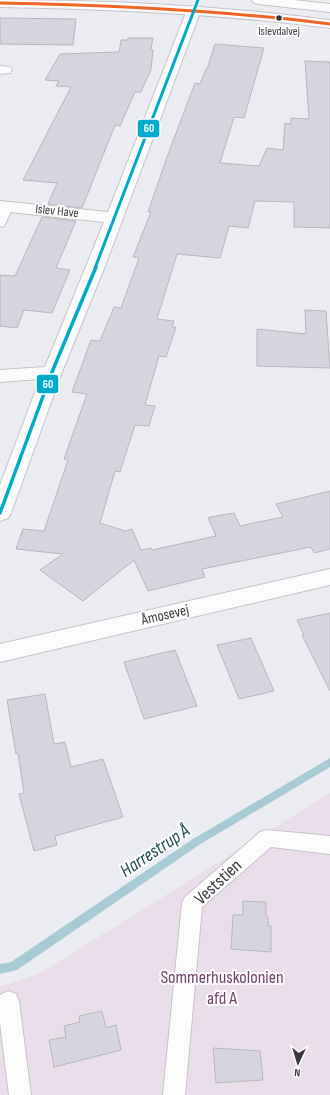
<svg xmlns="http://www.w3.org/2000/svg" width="330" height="1095" font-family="'Sofia Sans Condensed',sans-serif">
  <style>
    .green { fill: #ebdeeb }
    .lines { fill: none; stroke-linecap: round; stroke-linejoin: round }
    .stream { fill: #a6cbd4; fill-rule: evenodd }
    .building { fill: #d6d4de; stroke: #b6b6ba }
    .lane-casing { stroke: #c3c3c7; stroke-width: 2 }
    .street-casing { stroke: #c3c3c7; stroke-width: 2 }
    .secondary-casing { stroke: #c3c3c7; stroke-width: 2 }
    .lane { fill: #fcfcfd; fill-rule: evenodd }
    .street { fill: #fcfcfd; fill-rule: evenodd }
    .secondary { fill: #fcfcfd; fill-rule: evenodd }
    .bus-1-casing { stroke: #fff; stroke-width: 5 }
    .bus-2-far1-casing { stroke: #fff; stroke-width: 5 }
    .bus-2-casing { stroke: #fff; stroke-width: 6 }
    .bus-1 { stroke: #f26522; stroke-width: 3 }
    .bus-2-far1 { stroke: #00a9ce; stroke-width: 3 }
    .bus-2 { stroke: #00a9ce; stroke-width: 3.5 }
    .bus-dot { fill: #37393c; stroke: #fff; stroke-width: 1.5 }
    .labels { text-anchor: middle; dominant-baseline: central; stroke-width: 4; stroke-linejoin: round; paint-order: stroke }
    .far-bus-label { font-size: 12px; fill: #37393c; stroke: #fff }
    .far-street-label { font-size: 13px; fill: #37393c; stroke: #fff }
    .street-label { font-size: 15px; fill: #37393c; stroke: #fff }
    .near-street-label { font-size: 18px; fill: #37393c; stroke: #fff }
    .near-park-label { font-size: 18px; fill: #72426a; stroke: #fff }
    .near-water-label { font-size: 19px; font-style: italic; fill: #1d4c54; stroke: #fff }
    .line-badge { stroke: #fff; stroke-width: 1.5 }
    .badge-label { font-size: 11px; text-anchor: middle; font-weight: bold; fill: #fff }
  </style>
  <rect width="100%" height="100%" fill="#ecedf2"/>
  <!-- green -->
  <polygon class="green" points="330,793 330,1095 0,1095 0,987 42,972"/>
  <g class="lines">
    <!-- stream -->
    <polygon class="stream" points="330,758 330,767 199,845 17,970 0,974 0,964 11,962 193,839"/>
  </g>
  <!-- building -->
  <g class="building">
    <polygon points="0,18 76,19 73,45 0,44"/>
    <polygon points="128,38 153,38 151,49 153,50 151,69 141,92 135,92 120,126 115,125 82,208 48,204 57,183 23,180 71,87 56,86 59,81 45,80 60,54 119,52 121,40 128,40"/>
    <polygon points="215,44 264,48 244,118 234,117 220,163 259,166 267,148 283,150 285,123 291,124 291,118 309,119 305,61 330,62 330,228 294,227 294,202 255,201 248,228 229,226 220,258 177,254 157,319 174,321 172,327 176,327 166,357 159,356 145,405 155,406 149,426 135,425 120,472 115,471 100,523 125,531 132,529 141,550 151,548 152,550 216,536 208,518 211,517 234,513 240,526 283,517 276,504 330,491 330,549 314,553 311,547 202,569 205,577 148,591 134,560 83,601 40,570 63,554 16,549 23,529 44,531 68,460 64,459 87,394 72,392 91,340 100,341 114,307 121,308 139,258 133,257 151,212 148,212 167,157 195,83 200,84 206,69 207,69"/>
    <polygon points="42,217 76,221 56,268 70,270 52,313 24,310 17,328 0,326 0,275 15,276"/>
    <polygon points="305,310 326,311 330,368 257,366 257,329 306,334"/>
    <polygon points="330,613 330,691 302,635 304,635 297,620"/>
    <polygon points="251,638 274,691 239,699 217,645"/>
    <polygon points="175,650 197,706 144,719 124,662"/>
    <polygon points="45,694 54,744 65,742 71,767 103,759 123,817 55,836 57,845 34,851 19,794 24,793 18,753 16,754 7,700"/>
    <polygon points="243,901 266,902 266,917 268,917 268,926 271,926 271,952 231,949 233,915 243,915"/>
    <polygon points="102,1011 106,1028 116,1025 121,1050 54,1067 49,1040 66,1037 64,1026 80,1022 79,1016"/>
    <polygon points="213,1048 260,1051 263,1080 216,1083"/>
  </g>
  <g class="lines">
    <defs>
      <g id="lane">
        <polygon points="8,202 12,203 14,206 4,226 0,227 0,210 4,203"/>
        <polygon points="267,830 330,836 330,854 271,847 202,907 185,1095 163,1095 182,903 185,897 260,832"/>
        <polygon points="8,991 16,994 19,1001 31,1095 9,1095 0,1023 0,995"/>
      </g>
      <g id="street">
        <polygon points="194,6 199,7 201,10 105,266 62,372 11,513 8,518 0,521 0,485 40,379 0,382 0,370 45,367 104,222 0,211 0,201 108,212 187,10 189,7"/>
        <polygon points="0,66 10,67 12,70 10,73 0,74"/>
        <polygon points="330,569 330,585 0,662 0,644"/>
      </g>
      <g id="secondary">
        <path d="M 0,0 C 111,0 220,6 330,20 L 330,28 C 220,14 111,9 0,7 Z"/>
        <polygon points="252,0 294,0 330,4 330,12 259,4 254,3"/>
      </g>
    </defs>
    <!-- lane casing -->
    <use href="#lane" class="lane-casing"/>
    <!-- street casing -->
    <use href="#street" class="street-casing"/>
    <!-- secondary casing -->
    <use href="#secondary" class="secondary-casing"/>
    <!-- lane -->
    <use href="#lane" class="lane"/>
    <!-- street -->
    <use href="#street" class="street"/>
    <!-- secondary -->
    <use href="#secondary" class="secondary"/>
    <defs>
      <path id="bus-1" d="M 0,3 C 111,5 220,10 330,24"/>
      <polyline id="bus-2-far1" points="95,268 198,0"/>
      <polyline id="bus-2" points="0,513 52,372 96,267"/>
    </defs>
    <!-- bus-1 casing -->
    <use href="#bus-1" class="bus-1-casing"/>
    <!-- bus-2-far1 casing -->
    <use href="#bus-2-far1" class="bus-2-far1-casing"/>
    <!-- bus-2 casing -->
    <use href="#bus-2" class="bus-2-casing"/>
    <!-- bus-1 -->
    <use href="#bus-1" class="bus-1"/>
    <!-- bus-2-far1 -->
    <use href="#bus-2-far1" class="bus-2-far1"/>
    <!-- bus-2 -->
    <use href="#bus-2" class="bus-2"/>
  </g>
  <!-- markers -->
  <circle class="bus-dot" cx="279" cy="18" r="3.5"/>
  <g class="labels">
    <!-- far-bus labels -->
    <g class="far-bus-label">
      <text x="279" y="31">Islevdalvej</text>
    </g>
    <!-- far-street labels -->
    <g class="far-street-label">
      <text transform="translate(57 211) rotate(6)">Islev Have</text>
    </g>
    <!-- street labels -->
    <g class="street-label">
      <text transform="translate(165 615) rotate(-13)">Åmosevej</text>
    </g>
    <!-- near-street labels -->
    <g class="near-street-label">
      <text transform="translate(218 882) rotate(-43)">Veststien</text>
    </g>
    <!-- near-park labels -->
    <g class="near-park-label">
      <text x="222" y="977">Sommerhuskolonien<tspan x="222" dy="21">afd A</tspan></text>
    </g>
    <!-- near-water labels -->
    <g class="near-water-label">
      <text transform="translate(155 851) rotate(-34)">Harrestrup Å</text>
    </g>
  </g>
  <g class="line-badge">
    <rect x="137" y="119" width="23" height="19" rx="4" fill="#00a9ce"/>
    <rect x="36" y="374" width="23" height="20" rx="4" fill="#00a9ce"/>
  </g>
  <g class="badge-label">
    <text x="149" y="132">60</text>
    <text x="48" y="388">60</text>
  </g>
  <!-- north arrow -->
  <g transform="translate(298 1063) rotate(184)" stroke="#ffffff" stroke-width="3" paint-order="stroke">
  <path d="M0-3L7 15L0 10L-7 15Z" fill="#37393c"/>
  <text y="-6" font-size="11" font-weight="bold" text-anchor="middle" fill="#37393c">N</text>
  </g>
</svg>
